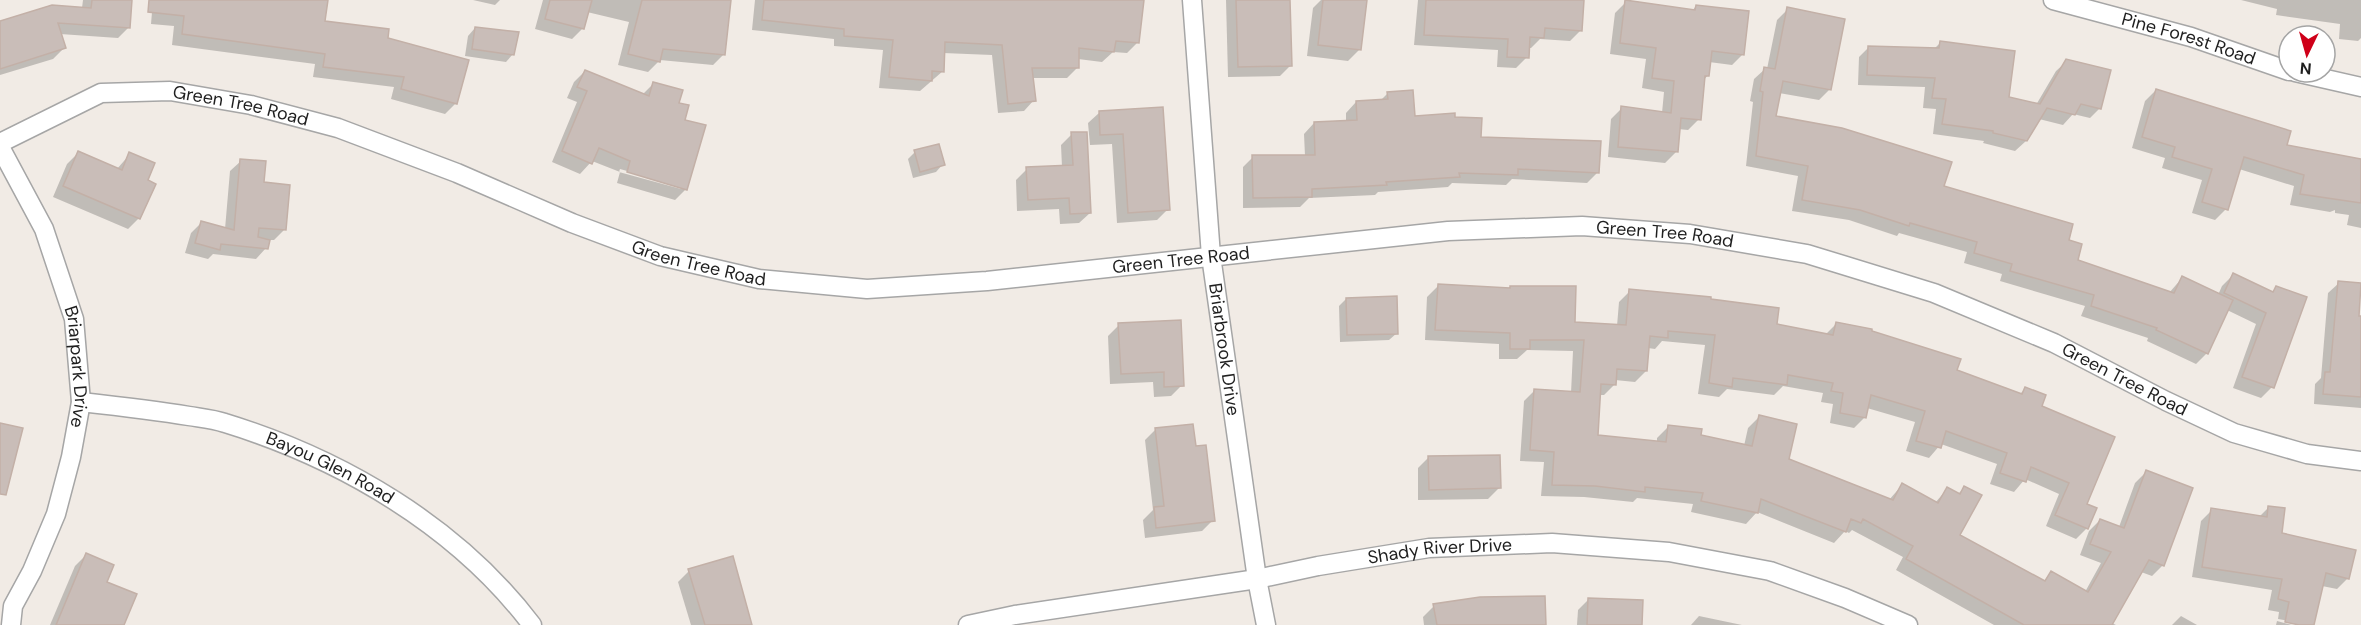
<svg xmlns="http://www.w3.org/2000/svg" width="2361" height="625" font-family="'DM Sans',sans-serif">
  <style>
    .shadow { fill: #0003; fill-rule: evenodd }
    .building { fill: #c9bdb8; stroke: #c3b0a7; stroke-width: 1.5 }
    .lines { fill: none; stroke-linecap: round; stroke-linejoin: round }
    .street-casing { stroke: #a6a6a6; stroke-width: 21 }
    .street { stroke: #fff; stroke-width: 18 }
    .labels { text-anchor: middle; dominant-baseline: central; stroke-width: 5; stroke-linejoin: round; paint-order: stroke }
    .street-label { font-size: 18px; fill: #1f1f1f; stroke: #fff }
  </style>
  <rect width="100%" height="100%" fill="#f1ebe5"/>
  <!-- shadow -->
  <g class="shadow">
    <polygon points="83,0 131,0 129,27 118,38 60,34 64,48 53,59 0,75 0,22 82,8"/>
    <polygon points="153,0 326,0 323,23 387,39 456,103 445,114 391,99 394,87 313,77 315,64 172,45 174,26 151,24"/>
    <polygon points="473,0 500,0 495,5"/>
    <polygon points="543,0 730,0 724,54 713,65 660,60 648,72 618,65 629,22 587,12 583,28 572,39 535,29"/>
    <polygon points="755,0 1142,0 1137,43 1127,53 1113,52 1102,62 1078,59 1078,67 1067,78 1032,78 1034,100 1024,111 998,113 992,55 943,53 943,71 920,91 879,88 883,50 834,46 834,39 752,30"/>
    <polygon points="1226,0 1289,0 1291,65 1280,76 1228,77"/>
    <polygon points="1321,0 1347,0 1359,50 1348,61 1307,56 1313,8"/>
    <polygon points="1418,0 1583,0 1581,30 1570,41 1540,39 1531,48 1528,48 1527,57 1516,68 1497,67 1498,50 1414,45"/>
    <polygon points="2241,0 2361,0 2361,38 2358,41 2339,39 2340,24 2276,15 2277,9"/>
    <polygon points="1626,2 1692,11 1696,6 1743,54 1732,65 1709,62 1708,75 1703,81 1699,119 1688,130 1678,129 1676,152 1665,163 1608,157 1611,119 1622,108 1662,113 1664,92 1642,88 1646,59 1610,54 1615,13"/>
    <polygon points="1788,9 1829,90 1819,100 1779,93 1774,118 2067,241 2076,261 2169,293 2182,278 2218,295 2222,286 2233,275 2271,293 2276,288 2272,387 2261,398 2233,388 2256,324 2227,310 2206,354 2196,364 2147,341 2148,338 2081,316 2085,306 2000,281 2002,274 1964,263 1967,252 1899,233 1897,236 1849,220 1792,211 1798,176 1746,166 1753,102 1750,101 1754,79 1765,69 1767,69 1777,20"/>
    <polygon points="475,28 513,54 506,62 465,56 468,36"/>
    <polygon points="1940,43 2008,98 2036,105 2056,71 2067,61 2100,108 2090,118 2073,114 2063,125 2039,119 2026,141 2015,151 1983,143 1984,141 1933,134 1936,109 1923,108 1925,87 1858,85 1859,57 1869,47 1934,49"/>
    <path d="M 585,71 L 642,95 L 653,84 L 678,104 L 683,121 L 686,189 L 675,200 L 617,183 L 620,172 L 592,161 L 580,174 L 552,162 L 577,102 L 567,98 L 574,82 ZM 620,169 L 681,186 L 681,189 L 619,172 Z"/>
    <polygon points="2156,90 2285,146 2361,160 2361,228 2347,225 2349,215 2335,213 2335,210 2330,212 2290,205 2294,186 2239,169 2226,209 2215,220 2192,213 2202,180 2162,168 2165,158 2132,148 2145,101"/>
    <polygon points="1388,93 1414,118 1597,173 1587,183 1512,179 1506,185 1452,183 1448,187 1378,192 1375,195 1309,198 1300,207 1243,208 1243,167 1253,157 1305,156 1304,134 1314,123 1346,122 1346,113 1356,102 1380,101"/>
    <polygon points="1162,108 1168,209 1157,220 1117,223 1112,144 1090,145 1088,123 1099,113"/>
    <polygon points="1072,134 1090,213 1079,223 1060,224 1059,209 1017,211 1016,180 1027,169 1062,167 1061,145"/>
    <polygon points="915,152 943,164 936,172 913,178 908,159"/>
    <polygon points="78,153 117,169 130,154 146,181 139,218 128,229 53,197 67,164"/>
    <polygon points="241,161 262,183 284,230 274,240 268,240 266,248 256,259 213,254 208,259 185,253 191,233 202,222 225,229 230,171"/>
    <polygon points="2339,283 2357,317 2361,318 2361,408 2314,404 2315,384 2321,378 2328,293"/>
    <polygon points="1438,286 1574,323 1617,326 1619,302 1630,291 1709,300 1776,325 1825,335 1836,324 1870,332 1956,371 2020,394 2025,389 2040,406 2085,505 2087,528 2076,539 2046,526 2059,494 2025,479 2014,492 1990,484 1997,464 1941,444 1929,458 1906,451 1915,422 1867,408 1865,417 1854,428 1830,423 1833,404 1821,402 1823,393 1783,386 1774,395 1727,389 1719,397 1698,394 1705,345 1662,341 1655,349 1648,348 1646,371 1635,382 1615,380 1615,384 1604,395 1599,395 1597,436 1657,443 1657,438 1668,427 1744,446 1748,428 1759,417 1787,460 1889,500 1902,485 1935,503 1947,489 1958,494 1964,488 1958,535 2043,582 2051,573 2085,592 2101,563 2080,555 2089,531 2100,520 2119,527 2135,483 2146,472 2163,565 2152,576 2141,572 2112,623 2116,625 1994,625 1896,570 1903,557 1852,530 1849,533 1845,531 1834,543 1757,512 1746,524 1691,512 1693,504 1637,498 1633,502 1584,497 1541,496 1544,462 1520,461 1524,401 1535,390 1571,393 1573,351 1527,350 1517,359 1499,359 1499,344 1425,340 1427,297"/>
    <polygon points="1346,299 1397,333 1389,340 1340,342 1339,306"/>
    <polygon points="1119,325 1182,385 1171,396 1154,397 1153,382 1110,384 1108,336"/>
    <polygon points="1156,429 1194,447 1213,520 1202,531 1145,538 1143,520 1153,510 1145,440"/>
    <polygon points="1429,457 1499,488 1488,499 1418,500 1418,468"/>
    <polygon points="2269,507 2280,534 2348,578 2337,589 2322,586 2313,625 2278,619 2279,612 2268,610 2272,590 2192,577 2201,521 2212,510 2259,517"/>
    <polygon points="86,555 105,583 122,625 50,625 75,566"/>
    <polygon points="689,571 751,625 691,625 678,582"/>
    <polygon points="1589,599 1641,625 1577,625 1578,610"/>
    <polygon points="1434,606 1544,625 1424,625 1423,617"/>
    <polygon points="1699,616 1742,625 1691,625"/>
    <polygon points="2181,616 2197,625 2172,625"/>
    <polygon points="2277,621 2292,625 2276,625"/>
  </g>
  <!-- building -->
  <g class="building">
    <polygon points="92,0 132,0 130,28 58,23 66,48 0,69 0,21 52,5 91,8"/>
    <polygon points="149,0 328,0 325,21 389,29 388,38 469,60 457,104 401,89 404,77 323,67 325,54 182,34 184,16 148,12"/>
    <polygon points="550,0 592,0 584,29 545,19"/>
    <polygon points="642,0 731,0 725,55 663,49 660,62 628,54"/>
    <polygon points="764,0 1144,0 1139,43 1116,41 1114,52 1079,48 1079,68 1032,68 1036,101 1008,104 1002,45 945,42 944,72 932,71 932,81 889,77 893,40 844,36 844,29 762,20"/>
    <polygon points="1236,0 1290,0 1292,66 1238,67"/>
    <polygon points="1323,0 1367,0 1361,50 1318,45"/>
    <polygon points="1426,0 1584,0 1582,31 1545,28 1544,38 1530,37 1529,58 1507,57 1508,39 1424,35"/>
    <polygon points="1625,0 1695,10 1696,5 1749,11 1744,55 1712,51 1709,76 1705,76 1701,120 1681,118 1678,152 1618,147 1621,106 1671,113 1674,81 1652,78 1656,48 1620,43"/>
    <polygon points="1787,7 1845,19 1831,90 1783,81 1776,116 1842,128 1952,162 1944,186 2073,224 2069,240 2082,244 2078,260 2174,293 2182,276 2233,300 2208,354 2156,330 2157,328 2091,306 2094,295 2010,271 2012,264 1974,253 1977,242 1910,223 1909,226 1860,210 1802,200 1808,166 1756,156 1763,92 1760,91 1764,67 1775,69"/>
    <polygon points="475,27 519,32 514,55 472,49"/>
    <polygon points="1940,41 2015,51 2009,97 2040,104 2066,59 2111,70 2101,109 2081,104 2075,115 2047,108 2027,141 1993,133 1993,131 1942,124 1946,99 1932,98 1935,78 1867,75 1868,46 1939,48"/>
    <polygon points="585,70 649,96 653,82 683,90 679,103 689,105 685,120 706,125 687,190 627,172 630,161 599,148 592,164 562,151 587,91 577,87"/>
    <polygon points="2156,89 2291,131 2287,145 2361,159 2361,203 2300,194 2304,175 2244,157 2228,210 2202,202 2212,169 2172,157 2175,147 2142,137"/>
    <polygon points="1413,90 1415,116 1455,113 1455,117 1482,118 1481,137 1601,141 1599,173 1518,169 1518,175 1459,173 1460,177 1386,182 1387,185 1312,189 1312,197 1253,198 1252,155 1315,155 1314,122 1357,120 1356,101 1388,99 1387,92"/>
    <polygon points="1163,107 1170,210 1128,213 1123,134 1100,135 1099,111"/>
    <polygon points="1071,132 1087,132 1091,213 1070,214 1069,198 1028,200 1026,167 1073,165"/>
    <polygon points="939,144 945,165 920,172 914,150"/>
    <polygon points="78,151 122,170 129,152 155,163 148,180 156,184 140,219 63,186"/>
    <polygon points="240,159 266,161 264,182 290,185 286,230 259,228 258,237 270,240 268,249 221,244 220,250 195,243 201,221 234,230"/>
    <polygon points="2233,273 2273,292 2276,286 2307,297 2274,388 2242,377 2266,313 2224,293"/>
    <polygon points="2338,281 2361,283 2359,316 2361,316 2361,397 2323,394 2325,372 2330,372"/>
    <polygon points="1438,284 1510,288 1510,286 1576,286 1575,322 1626,325 1629,289 1711,297 1711,299 1779,308 1777,324 1833,335 1836,322 1872,329 1872,331 1961,359 1957,370 2022,394 2025,387 2046,395 2042,406 2115,437 2087,504 2097,508 2088,529 2055,515 2069,483 2031,467 2026,482 2000,473 2007,453 1946,431 1941,448 1916,441 1925,411 1871,395 1866,418 1840,413 1843,393 1831,391 1833,383 1788,375 1787,385 1733,378 1732,387 1709,383 1715,335 1668,331 1668,338 1650,336 1647,371 1617,369 1616,385 1601,384 1598,435 1666,442 1668,425 1702,429 1701,435 1752,446 1759,415 1797,424 1789,459 1893,500 1902,483 1938,503 1947,487 1960,494 1964,486 1982,495 1960,535 2045,581 2051,571 2088,592 2111,552 2090,544 2100,519 2124,528 2146,470 2193,488 2164,566 2149,560 2112,625 2024,625 1906,559 1913,546 1863,519 1861,523 1851,519 1846,532 1761,499 1758,513 1701,501 1703,493 1645,487 1645,492 1595,486 1552,485 1554,452 1530,450 1534,389 1580,392 1584,340 1530,340 1530,349 1510,349 1510,333 1435,330"/>
    <polygon points="1397,296 1398,334 1347,335 1346,298"/>
    <polygon points="1181,320 1184,386 1164,387 1164,372 1121,374 1118,323"/>
    <polygon points="0,423 23,428 6,495 0,494"/>
    <polygon points="1193,424 1196,446 1206,445 1215,521 1156,528 1154,507 1164,506 1155,428"/>
    <polygon points="1500,455 1501,488 1429,490 1428,456"/>
    <polygon points="2268,506 2285,508 2282,533 2356,550 2349,579 2326,573 2314,625 2299,625 2285,622 2289,602 2278,599 2282,579 2202,567 2211,508 2267,517"/>
    <polygon points="86,553 114,565 107,582 137,594 124,625 56,625"/>
    <polygon points="733,556 752,625 705,625 688,569"/>
    <polygon points="1545,596 1546,625 1437,625 1433,604 1480,597"/>
    <polygon points="1588,598 1643,600 1642,625 1587,625"/>
  </g>
  <g class="lines">
    <defs>
      <g id="street">
        <path id="s1" d="M 1192,0 L 1211,256 L 1257,579 L 1266,625"/>
        <path id="s2" d="M 2053,0 L 2191,37 L 2289,71"/>
        <polyline points="2295,72 2361,87"/>
        <path id="s3" d="M 0,143 L 101,93 L 170,91 L 251,105 L 338,128 L 457,173 L 572,223 L 660,256 L 759,279 L 867,289 L 987,281 L 1448,231 L 1582,226 L 1690,234 L 1807,254 L 1934,293 L 2054,343 L 2166,401 L 2234,433 L 2307,454 L 2361,461"/>
        <path id="s4" d="M 0,147 L 44,229 L 74,319 L 81,402 L 71,457 L 56,514 L 32,571 L 13,606 L 11,625"/>
        <path id="s5" d="M 81,402 C 117,406 153,410 189,416 C 201,418 213,419 225,423 C 342,459 457,526 532,625"/>
        <path id="s6" d="M 968,625 L 1015,615 L 1257,579 L 1318,566 L 1429,548 L 1552,543 L 1669,552 L 1770,571 L 1845,598 L 1908,625"/>
      </g>
    </defs>
    <!-- street casing -->
    <use href="#street" class="street-casing"/>
    <!-- street -->
    <use href="#street" class="street"/>
  </g>
  <g class="labels">
    <!-- street labels -->
    <g class="street-label">
      <text stroke="none"><textPath href="#s2" startOffset="141">Pine Forest Road</textPath></text>
      <text stroke="none"><textPath href="#s3" startOffset="254">Green Tree Road</textPath></text>
      <text stroke="none"><textPath href="#s3" startOffset="1712">Green Tree Road</textPath></text>
      <text stroke="none"><textPath href="#s3" startOffset="1226">Green Tree Road</textPath></text>
      <text stroke="none"><textPath href="#s3" startOffset="740">Green Tree Road</textPath></text>
      <text stroke="none"><textPath href="#s1" startOffset="351">Briarbrook Drive</textPath></text>
      <text stroke="none"><textPath href="#s4" startOffset="236">Briarpark Drive</textPath></text>
      <text stroke="none"><textPath href="#s3" startOffset="2198">Green Tree Road</textPath></text>
      <text stroke="none"><textPath href="#s5" startOffset="260">Bayou Glen Road</textPath></text>
      <text stroke="none"><textPath href="#s6" startOffset="478">Shady River Drive</textPath></text>
    </g>
  </g>
  <!-- north arrow -->
  <g transform="translate(2307 54) rotate(185)"><circle r="28" fill="#ffffff" stroke="#a5a5a5" stroke-width="1.5"/>
  <path d="M0-4.5L10 22L0 15L-10 22Z" fill="#cf0019"/>
  <text y="-9" font-size="16" font-weight="bold" text-anchor="middle" fill="#1f1f1f">N</text>
  </g>
</svg>
